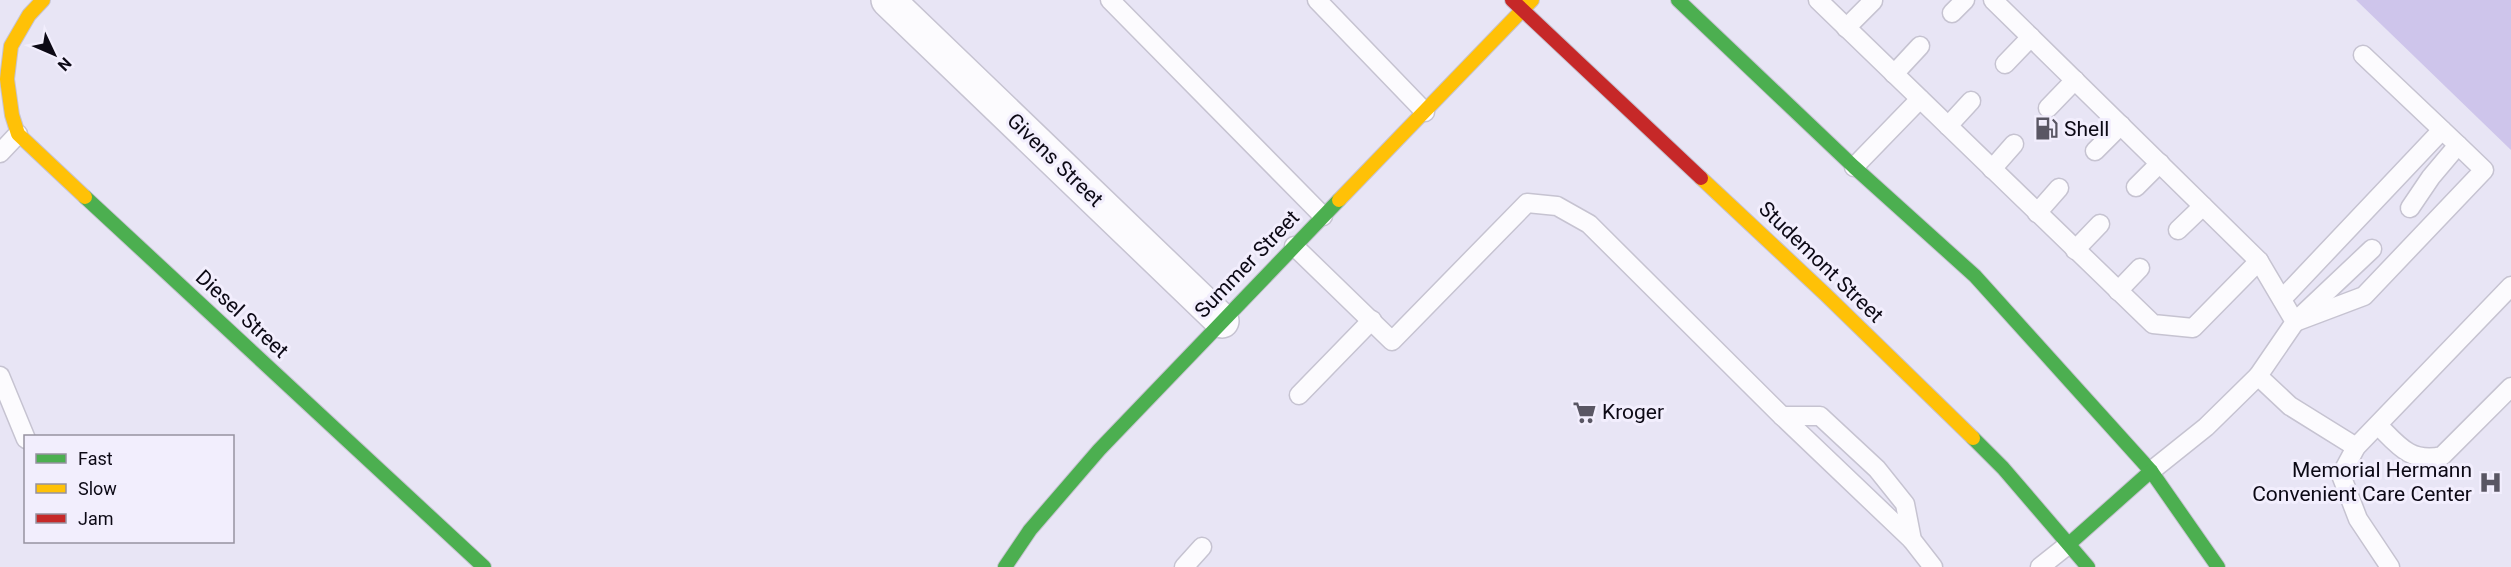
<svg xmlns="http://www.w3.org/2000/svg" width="2511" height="567" font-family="Roboto,sans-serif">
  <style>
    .green { fill: #cec5eb }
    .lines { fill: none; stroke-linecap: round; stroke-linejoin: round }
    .lane-casing { stroke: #c6c3d1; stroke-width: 21 }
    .street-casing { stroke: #c6c3d1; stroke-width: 36 }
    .fast-casing { stroke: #c6c3d1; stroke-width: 16 }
    .slow-casing { stroke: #c6c3d1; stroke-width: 16 }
    .jam-casing { stroke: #c6c3d1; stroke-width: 16 }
    .lane { stroke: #fcfbfe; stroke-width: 18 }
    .street { stroke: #fcfbfe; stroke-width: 33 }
    .fast { stroke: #4caf50; stroke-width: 14 }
    .slow { stroke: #ffc107; stroke-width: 14 }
    .jam { stroke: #c62828; stroke-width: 14 }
    .labels { text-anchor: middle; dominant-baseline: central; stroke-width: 6; stroke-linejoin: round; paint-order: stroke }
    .poi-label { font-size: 21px; fill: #0c0915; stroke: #f2eefd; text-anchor: start }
    .street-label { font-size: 21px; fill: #0c0915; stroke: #f2eefd }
  </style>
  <rect width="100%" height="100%" fill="#e8e5f5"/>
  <!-- green -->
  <polygon class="green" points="2356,0 2511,0 2511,150"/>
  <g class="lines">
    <defs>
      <g id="lane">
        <polyline points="1110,0 1323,216"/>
        <polyline points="1317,0 1425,112"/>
        <polyline points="1818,0 2153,324 2193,328 2259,261"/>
        <polyline points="1993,0 2259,261 2295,322 2258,376"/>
        <polyline points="1952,13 1965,0"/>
        <polyline points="1846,28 1873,1"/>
        <polyline points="2363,55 2458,145 2431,177 2410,208"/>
        <polyline points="2005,64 2031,37"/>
        <polyline points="1894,74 1920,46"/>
        <polyline points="2048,108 2075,80"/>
        <polyline points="1948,126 1971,101"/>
        <polyline points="2095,151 2121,125"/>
        <polyline points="0,153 18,134"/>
        <polyline points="1854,167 1920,99"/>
        <polyline points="1992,169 2014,144"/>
        <polyline points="2136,187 2160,163"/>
        <polyline points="2037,213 2059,188"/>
        <polyline points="2178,230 2203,206"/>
        <polyline points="1294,246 1392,341 1527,203 1557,206 1589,224 1782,416 1820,416 1877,469 1905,504 1912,540 1933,567"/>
        <polyline points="2075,250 2100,224"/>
        <polyline points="2118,291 2140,268"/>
        <polyline points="2282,299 2442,130"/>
        <polyline points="2301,316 2372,249"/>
        <polyline points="2295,322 2364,296 2484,170 2458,145"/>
        <polyline points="0,376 26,439"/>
        <polyline points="1299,395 1372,320"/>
        <polyline points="1782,416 1912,540"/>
        <path d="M 2378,425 C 2398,445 2410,463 2442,456 L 2511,387"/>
        <polyline points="2151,471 2206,427 2258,376 2290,406 2356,447"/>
        <polyline points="1184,567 1202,547"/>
        <polyline points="2040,567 2069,544"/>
        <polyline points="2390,567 2358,519 2341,475 2356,447 2511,286"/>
      </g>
      <polyline id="street" points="888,0 1222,321"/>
      <g id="fast">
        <polyline points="1678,0 1854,167 1975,276 2151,471 2218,567"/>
        <polyline points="85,197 484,567"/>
        <polyline points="1973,438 2003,468 2088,567"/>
        <polyline points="2069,544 2151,471"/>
        <polyline points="1005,567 1030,530 1099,450 1339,200"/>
      </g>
      <g id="slow">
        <polyline points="43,0 29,15 11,46 7,79 12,115 18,134 85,197"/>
        <polyline points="1701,178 1825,294 1973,438"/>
        <polyline points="1339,200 1532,0"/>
      </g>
      <polyline id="jam" points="1512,0 1701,178"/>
    </defs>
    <!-- lane casing -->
    <use href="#lane" class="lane-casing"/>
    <!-- street casing -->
    <use href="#street" class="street-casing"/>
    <!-- fast casing -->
    <use href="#fast" class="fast-casing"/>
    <!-- slow casing -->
    <use href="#slow" class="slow-casing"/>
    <!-- jam casing -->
    <use href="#jam" class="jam-casing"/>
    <!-- lane -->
    <use href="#lane" class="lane"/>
    <!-- street -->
    <use href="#street" class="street"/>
    <!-- fast -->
    <use href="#fast" class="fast"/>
    <!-- slow -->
    <use href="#slow" class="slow"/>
    <!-- jam -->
    <use href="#jam" class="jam"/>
  </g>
  <!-- icons -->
  <defs>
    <symbol id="fuel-bare" viewBox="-9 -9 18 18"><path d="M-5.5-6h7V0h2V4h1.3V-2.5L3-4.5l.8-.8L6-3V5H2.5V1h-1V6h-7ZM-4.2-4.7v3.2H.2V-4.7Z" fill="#595663" stroke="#f2eefd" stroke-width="2.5" paint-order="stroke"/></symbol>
    <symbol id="supermarket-bare" viewBox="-9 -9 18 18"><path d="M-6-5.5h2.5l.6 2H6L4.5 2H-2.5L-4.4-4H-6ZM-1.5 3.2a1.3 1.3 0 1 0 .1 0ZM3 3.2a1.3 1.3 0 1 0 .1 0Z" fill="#595663" stroke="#f2eefd" stroke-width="2.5" paint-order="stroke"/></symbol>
    <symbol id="hospital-bare" viewBox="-9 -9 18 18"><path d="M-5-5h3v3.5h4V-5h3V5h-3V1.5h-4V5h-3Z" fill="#595663" stroke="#f2eefd" stroke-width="2.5" paint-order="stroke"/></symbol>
  </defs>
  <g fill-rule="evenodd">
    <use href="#fuel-bare" x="2030" y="112" width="33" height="33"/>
    <use href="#supermarket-bare" x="1568" y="396" width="33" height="33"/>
    <use href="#hospital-bare" x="2474" y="466" width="33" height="33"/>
  </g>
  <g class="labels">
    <!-- poi labels -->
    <g class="poi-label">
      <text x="2064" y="129">Shell</text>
      <text x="1602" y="412">Kroger</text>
      <text x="2472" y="470" text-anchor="end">Memorial Hermann<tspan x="2472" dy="24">Convenient Care Center</tspan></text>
    </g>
    <!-- street labels -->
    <g class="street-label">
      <text transform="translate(1055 160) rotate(44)">Givens Street</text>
      <text transform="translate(1821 262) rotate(44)">Studemont Street</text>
      <text transform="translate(1247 264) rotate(-46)">Summer Street</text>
      <text transform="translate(242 314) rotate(43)">Diesel Street</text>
    </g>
  </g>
  <!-- legend -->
  <rect x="24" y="435" width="210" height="108" fill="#f2eefd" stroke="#9692a0" stroke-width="1.5"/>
  <rect x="36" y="454" width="30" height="9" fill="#4caf50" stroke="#9692a0" stroke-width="1.5"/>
  <text x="78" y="465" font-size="18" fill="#0c0915">Fast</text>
  <rect x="36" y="484" width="30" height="9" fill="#ffc107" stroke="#9692a0" stroke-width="1.5"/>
  <text x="78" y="495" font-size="18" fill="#0c0915">Slow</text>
  <rect x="36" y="514" width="30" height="9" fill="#c62828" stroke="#9692a0" stroke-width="1.5"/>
  <text x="78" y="525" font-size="18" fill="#0c0915">Jam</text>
  <!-- north arrow -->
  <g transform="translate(54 54) rotate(134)" stroke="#f2eefd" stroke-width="4.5" paint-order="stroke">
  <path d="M0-4.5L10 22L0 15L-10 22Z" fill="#0c0915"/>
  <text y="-9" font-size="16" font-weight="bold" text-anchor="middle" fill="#0c0915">N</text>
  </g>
</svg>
